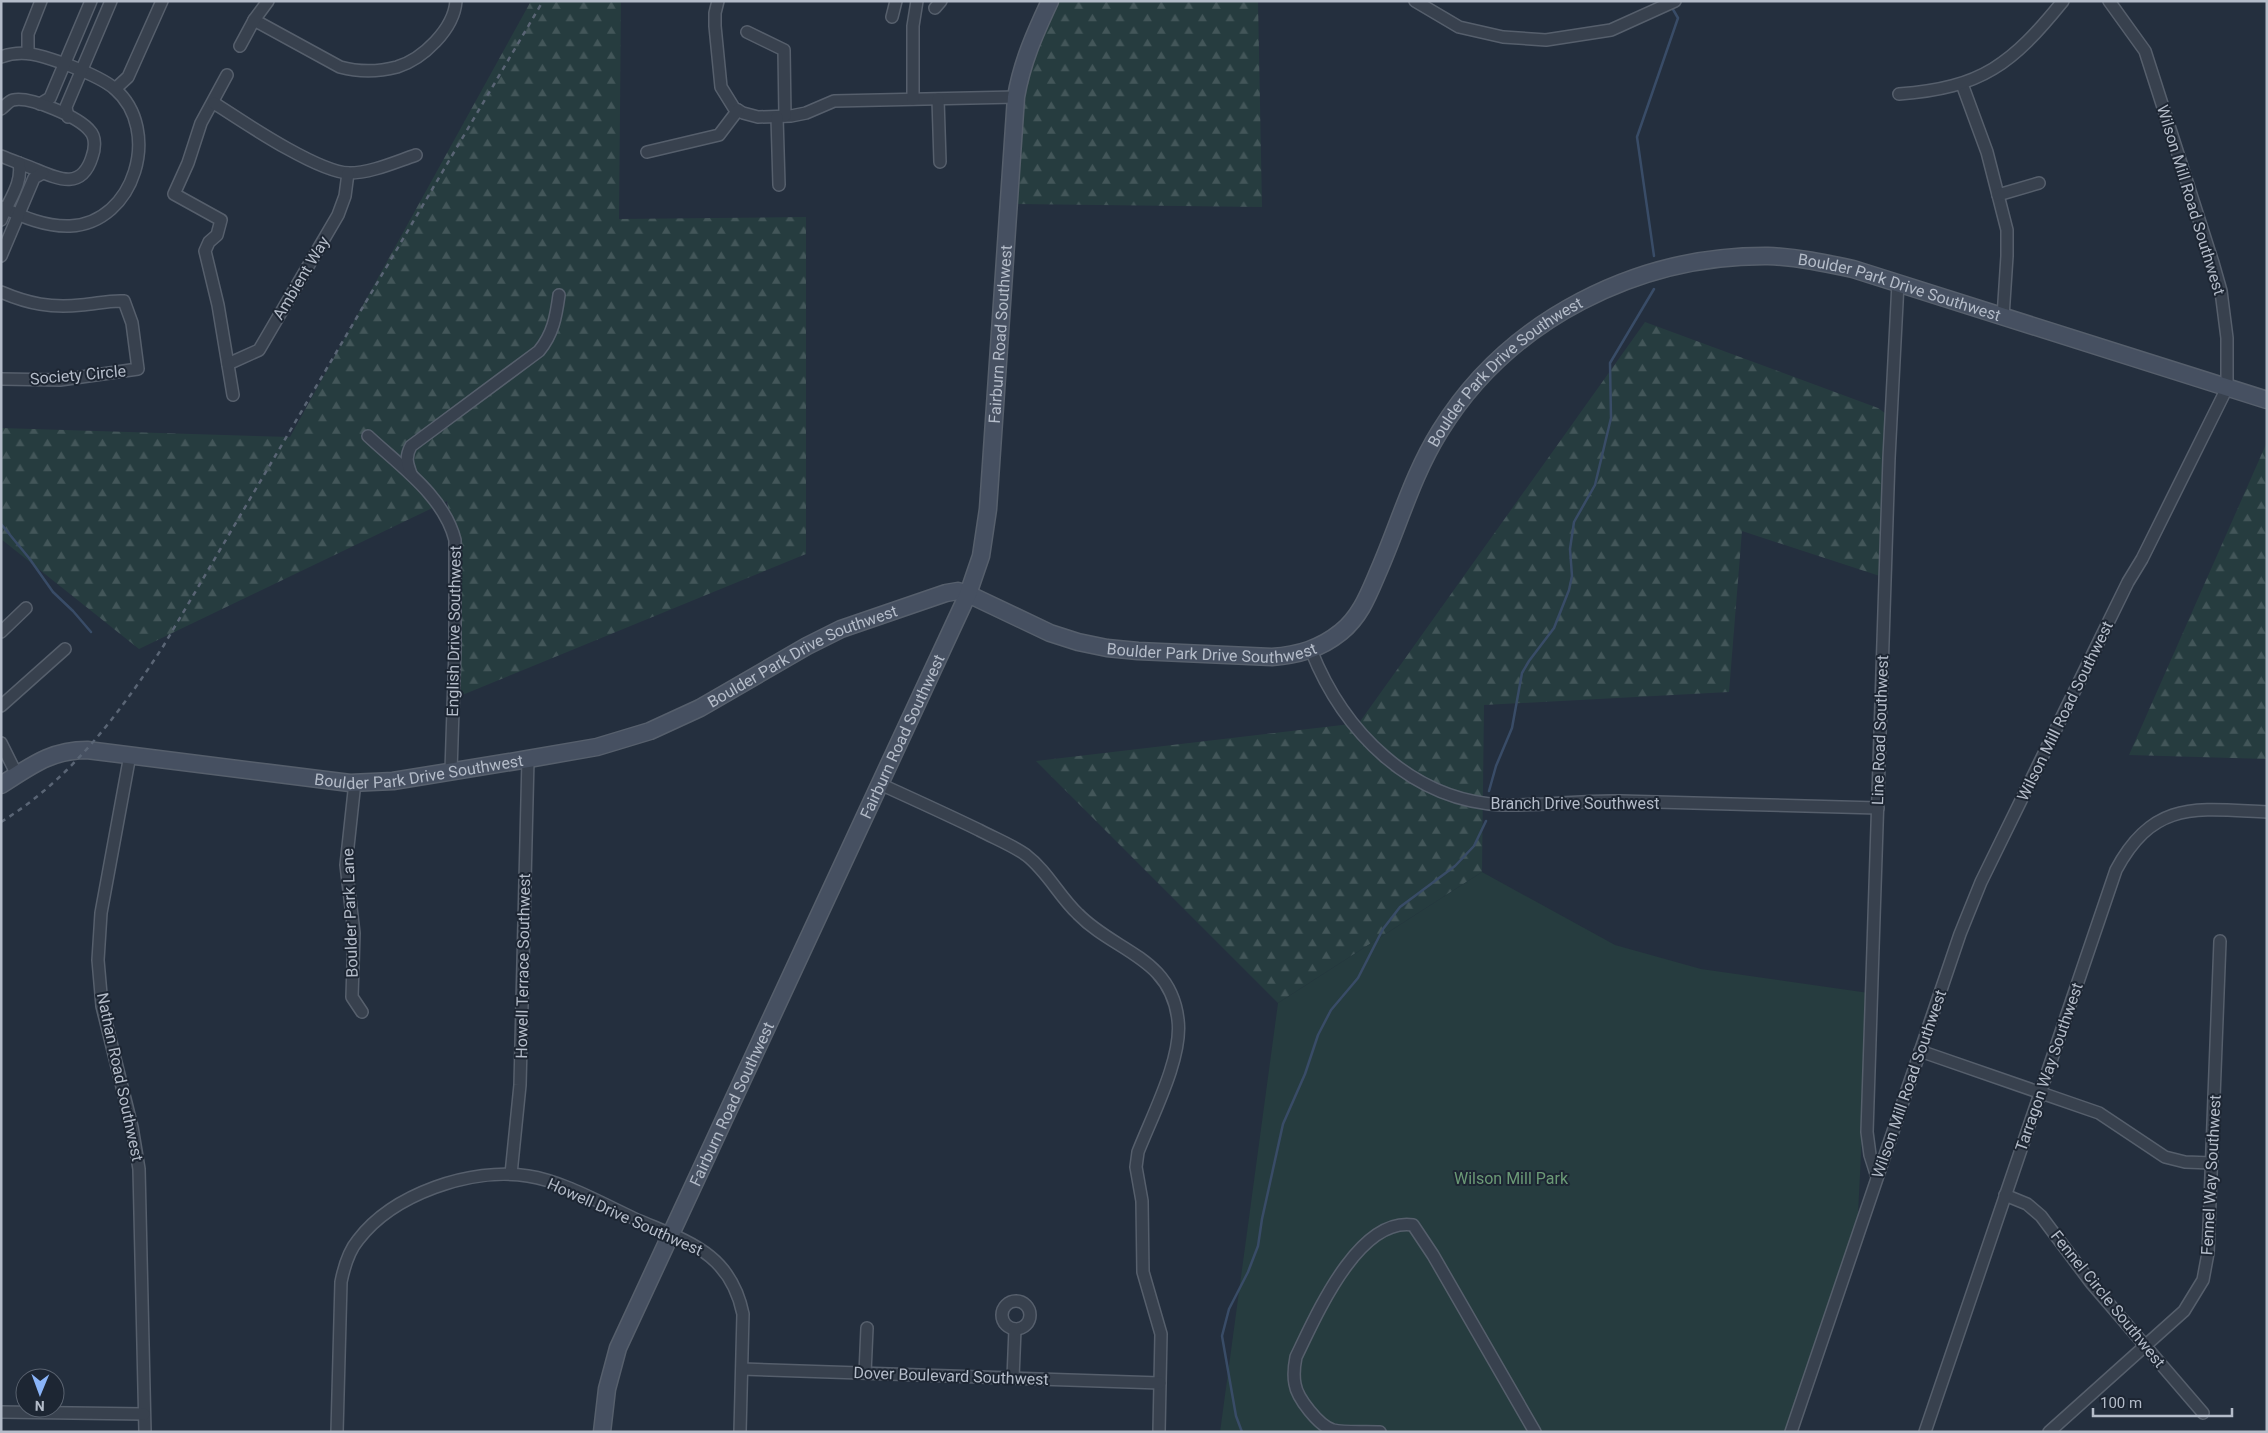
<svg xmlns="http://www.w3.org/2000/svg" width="2268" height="1433" font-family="Roboto,sans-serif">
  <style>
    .forest { fill: url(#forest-firs) }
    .green { fill: #263c3f }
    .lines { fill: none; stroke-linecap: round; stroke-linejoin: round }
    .stream { stroke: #394c67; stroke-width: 2.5 }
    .street-casing { stroke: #565f6c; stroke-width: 14 }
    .secondary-casing { stroke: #565f6c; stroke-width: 19 }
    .street { stroke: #38414e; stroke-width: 11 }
    .secondary { stroke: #465061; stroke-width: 16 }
    .rail { stroke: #5a6575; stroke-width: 2.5; stroke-dasharray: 5 5; stroke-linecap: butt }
    .labels { text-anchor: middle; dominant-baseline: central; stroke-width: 4; stroke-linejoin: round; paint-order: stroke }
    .street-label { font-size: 16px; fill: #b4bcc9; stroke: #1d2633 }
    .park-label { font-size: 16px; fill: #6b9a76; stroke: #1d2633 }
  </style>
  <defs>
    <pattern id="forest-firs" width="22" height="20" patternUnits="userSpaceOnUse" patternTransform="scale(1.25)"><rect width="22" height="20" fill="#263c3f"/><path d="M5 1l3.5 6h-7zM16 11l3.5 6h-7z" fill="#435659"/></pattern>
  </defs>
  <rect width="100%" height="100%" fill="#242f3e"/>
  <!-- forest -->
  <g class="forest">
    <polygon points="531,1 621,1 619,219 806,217 806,554 450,700 452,529 447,501 139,649 1,539 1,428 290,437"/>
    <polygon points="1047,1 1258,1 1262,207 1013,204 1021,64"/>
    <polygon points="1645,322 1878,408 1893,419 1892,580 1742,531 1729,692 1484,705 1482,872 1278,1003 1036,761 1359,723"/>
    <polygon points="2267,442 2267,759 2129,755"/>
  </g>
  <!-- green -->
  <polygon class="green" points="1482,872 1615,945 1701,969 1869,993 1857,1235 1791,1432 1220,1432 1278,1003"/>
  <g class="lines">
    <!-- stream -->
    <g class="stream">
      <polyline points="1654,256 1637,137 1678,18 1671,6"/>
      <polyline points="1,524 29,558 53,592 73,611 91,632"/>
      <polyline points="1489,791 1496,766 1512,728 1522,673 1529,661 1554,628 1569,590 1572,576 1570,549 1574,522 1595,485 1611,418 1610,363 1654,289"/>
      <polyline points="1242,1432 1236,1416 1222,1336 1229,1309 1248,1272 1258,1246 1262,1219 1283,1124 1305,1074 1318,1035 1331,1010 1358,978 1383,929 1400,907 1455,866 1474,846 1486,821"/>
    </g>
    <defs>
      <g id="street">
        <polyline points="718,1 715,13 715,26 721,87 734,108 743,113 758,117 791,116 806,113 834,101 1016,97"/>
        <polyline points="1415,1 1459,27 1503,37 1546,40 1611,30 1675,1"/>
        <polyline points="935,8 941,1"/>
        <polyline points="892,17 896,1"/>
        <path d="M 254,20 L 340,67 C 358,72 378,72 397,67 C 423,59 454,29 456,1"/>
        <polyline points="747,32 784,50 785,116"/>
        <polyline points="240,46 254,20 268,1"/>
        <polyline points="28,53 28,34 41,1"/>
        <path d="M 1,57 C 25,48 45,57 68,65 C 81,70 105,80 115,89 C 162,130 135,223 70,226 C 46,227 23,217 1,207"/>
        <polyline points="227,75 201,123 188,163 174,194 221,220 217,235 209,242 205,251 218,305 233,395"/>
        <polyline points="1962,84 1987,152 2007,230 2007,256 2003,317"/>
        <polyline points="115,89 128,77 162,1"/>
        <path d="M 1899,94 C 1982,88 2012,64 2063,1"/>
        <polyline points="913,99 913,26 917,1"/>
        <polyline points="938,99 940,162"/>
        <path d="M 214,103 C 242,121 317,172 349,173 C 371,173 395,162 416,155"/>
        <polyline points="40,104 50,98 91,1"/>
        <path d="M 1,109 C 5,106 9,101 13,100 C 30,96 79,117 90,131 C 96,137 95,149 92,157 C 82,189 60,180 37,170 C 25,165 13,161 1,156"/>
        <polyline points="68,117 66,107 111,1"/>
        <polyline points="777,117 779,185"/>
        <polyline points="647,152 719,135 738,110"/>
        <polyline points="1998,195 2039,183"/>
        <path d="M 1,220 C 8,201 23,184 19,163"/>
        <polyline points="1,256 34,178 43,173"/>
        <path d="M 1,292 C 29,304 51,308 81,305 C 96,304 109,300 124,301 L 132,323 L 138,369 L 60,380 L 1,379"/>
        <polyline points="228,364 259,350 338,215 345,196 348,173"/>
        <path d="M 368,436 C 400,466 444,496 455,540 L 455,649 L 451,771"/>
        <path d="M 411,474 C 407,463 405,457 411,446 L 539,351 C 553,334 556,317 559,295"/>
        <polyline points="1,632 26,608"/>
        <path d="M 1311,650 C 1343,731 1411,801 1503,805 C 1542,806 1581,800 1620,801 C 1706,803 1792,806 1878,808"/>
        <polyline points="1,706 65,649"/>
        <polyline points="1,743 17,775"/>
        <polyline points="130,755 101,913 98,960 102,1006 132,1127 139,1169 145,1432"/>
        <polyline points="355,782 346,865 354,933 352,997 362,1012"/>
        <path d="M 880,784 C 913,799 946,814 979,830 C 994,838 1012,845 1026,855 C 1047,871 1059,896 1078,914 C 1115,952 1171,957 1178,1020 C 1183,1057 1152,1116 1138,1152 L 1136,1167 L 1142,1201 L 1143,1272 L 1161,1334 L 1159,1432"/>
        <polyline points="1920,1051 2099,1113 2165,1157 2185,1162 2212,1163"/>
        <polyline points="511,1174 520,1085 528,759"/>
        <polyline points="1877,1177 1870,1155 1867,1132 1889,458 1898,283"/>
        <polyline points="2005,1195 2027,1204 2041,1216 2092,1284 2203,1413"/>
        <circle cx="1016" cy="1315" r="14"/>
        <polyline points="742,1369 1160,1383"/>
        <polyline points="865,1373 867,1328"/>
        <polyline points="1013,1378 1015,1329"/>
        <polyline points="1,1412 144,1414"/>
        <path d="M 337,1432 L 341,1282 C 344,1267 348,1252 358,1240 C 393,1194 471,1167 528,1176 C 562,1181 601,1203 633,1218 C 685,1241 730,1251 743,1314 L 740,1432"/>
        <path d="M 1380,1432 C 1365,1431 1347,1433 1333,1430 C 1319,1426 1297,1398 1295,1384 C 1293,1374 1294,1367 1296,1357 C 1316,1316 1358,1217 1413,1225 L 1433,1255 L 1535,1432"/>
        <polyline points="1791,1432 1960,934 1981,882 2128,582 2142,559 2227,388 2227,338 2221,291 2213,263 2145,51 2109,1"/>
        <path d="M 1925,1432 L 2116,870 C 2154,799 2197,809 2267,812"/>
        <polyline points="2049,1432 2184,1311 2203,1280 2208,1253 2220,941"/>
      </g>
      <g id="secondary">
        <path id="s1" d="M 1,785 C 31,766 51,750 87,750 L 350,783 L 393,781 L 528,759 L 597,747 L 650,731 L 700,708 L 807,646 L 841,629 L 946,593 L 958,591 L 968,594 L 1050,633 L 1078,642 L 1107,648 L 1138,651 L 1272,657 C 1298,655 1320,649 1341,632 C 1361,616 1369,593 1379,570 C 1399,524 1413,474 1440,431 C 1509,319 1638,255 1768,256 C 1797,257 1825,263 1853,269 L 2267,400"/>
        <path id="s2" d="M 602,1432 L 607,1389 L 618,1348 L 968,594 L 981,556 L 988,509 L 1016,97 C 1022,62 1035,33 1050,1"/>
      </g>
    </defs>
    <!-- street casing -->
    <use href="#street" class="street-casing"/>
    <!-- secondary casing -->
    <use href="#secondary" class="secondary-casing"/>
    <!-- street -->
    <use href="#street" class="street"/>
    <!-- secondary -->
    <use href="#secondary" class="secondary"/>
    <!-- rail -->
    <path class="rail" d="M 1,822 C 71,779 120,713 164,645 L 543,1"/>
  </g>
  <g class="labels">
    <!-- street labels -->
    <g class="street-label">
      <text transform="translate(2191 200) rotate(73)">Wilson Mill Road Southwest</text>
      <text transform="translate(301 278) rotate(-59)">Ambient Way</text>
      <text stroke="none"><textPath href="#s1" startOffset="2154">Boulder Park Drive Southwest</textPath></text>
      <text stroke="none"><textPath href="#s2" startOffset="1180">Fairburn Road Southwest</textPath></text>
      <text stroke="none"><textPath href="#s1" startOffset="1719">Boulder Park Drive Southwest</textPath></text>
      <text transform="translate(78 375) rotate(-5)">Society Circle</text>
      <text transform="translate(454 631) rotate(-89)">English Drive Southwest</text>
      <text stroke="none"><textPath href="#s1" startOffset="1270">Boulder Park Drive Southwest</textPath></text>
      <text stroke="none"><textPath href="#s1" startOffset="835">Boulder Park Drive Southwest</textPath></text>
      <text transform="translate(2065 711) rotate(-64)">Wilson Mill Road Southwest</text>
      <text transform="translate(1880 730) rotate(-88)">Line Road Southwest</text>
      <text stroke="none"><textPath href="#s2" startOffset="760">Fairburn Road Southwest</textPath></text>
      <text stroke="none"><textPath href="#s1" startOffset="429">Boulder Park Drive Southwest</textPath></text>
      <text x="1575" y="803">Branch Drive Southwest</text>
      <text transform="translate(350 913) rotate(-92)">Boulder Park Lane</text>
      <text transform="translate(523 966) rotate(-89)">Howell Terrace Southwest</text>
      <text transform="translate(2049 1067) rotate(-71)">Tarragon Way Southwest</text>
      <text transform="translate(120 1077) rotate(78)">Nathan Road Southwest</text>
      <text transform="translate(1909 1084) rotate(-71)">Wilson Mill Road Southwest</text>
      <text stroke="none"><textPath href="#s2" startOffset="355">Fairburn Road Southwest</textPath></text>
      <text transform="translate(2211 1175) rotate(-87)">Fennel Way Southwest</text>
      <text transform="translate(625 1217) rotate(24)">Howell Drive Southwest</text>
      <text transform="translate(2108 1299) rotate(51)">Fennel Circle Southwest</text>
      <text transform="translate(951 1376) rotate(2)">Dover Boulevard Southwest</text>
    </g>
    <!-- park labels -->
    <g class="park-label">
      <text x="1511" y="1178">Wilson Mill Park</text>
    </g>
  </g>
  <!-- border -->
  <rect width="2268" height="1433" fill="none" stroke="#b4bcc9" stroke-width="5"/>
  <!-- north arrow -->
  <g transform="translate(40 1393) rotate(181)"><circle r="24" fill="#1d2633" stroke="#59626f"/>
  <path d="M0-4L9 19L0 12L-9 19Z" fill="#8ab4f8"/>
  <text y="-8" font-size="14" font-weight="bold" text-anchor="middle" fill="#b4bcc9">N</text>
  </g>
  <!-- scale -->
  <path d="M2093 1408v8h139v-8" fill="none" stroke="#b4bcc9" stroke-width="2.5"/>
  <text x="2100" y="1408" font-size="15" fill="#b4bcc9" stroke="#1d2633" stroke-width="4" paint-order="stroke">100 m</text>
</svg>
